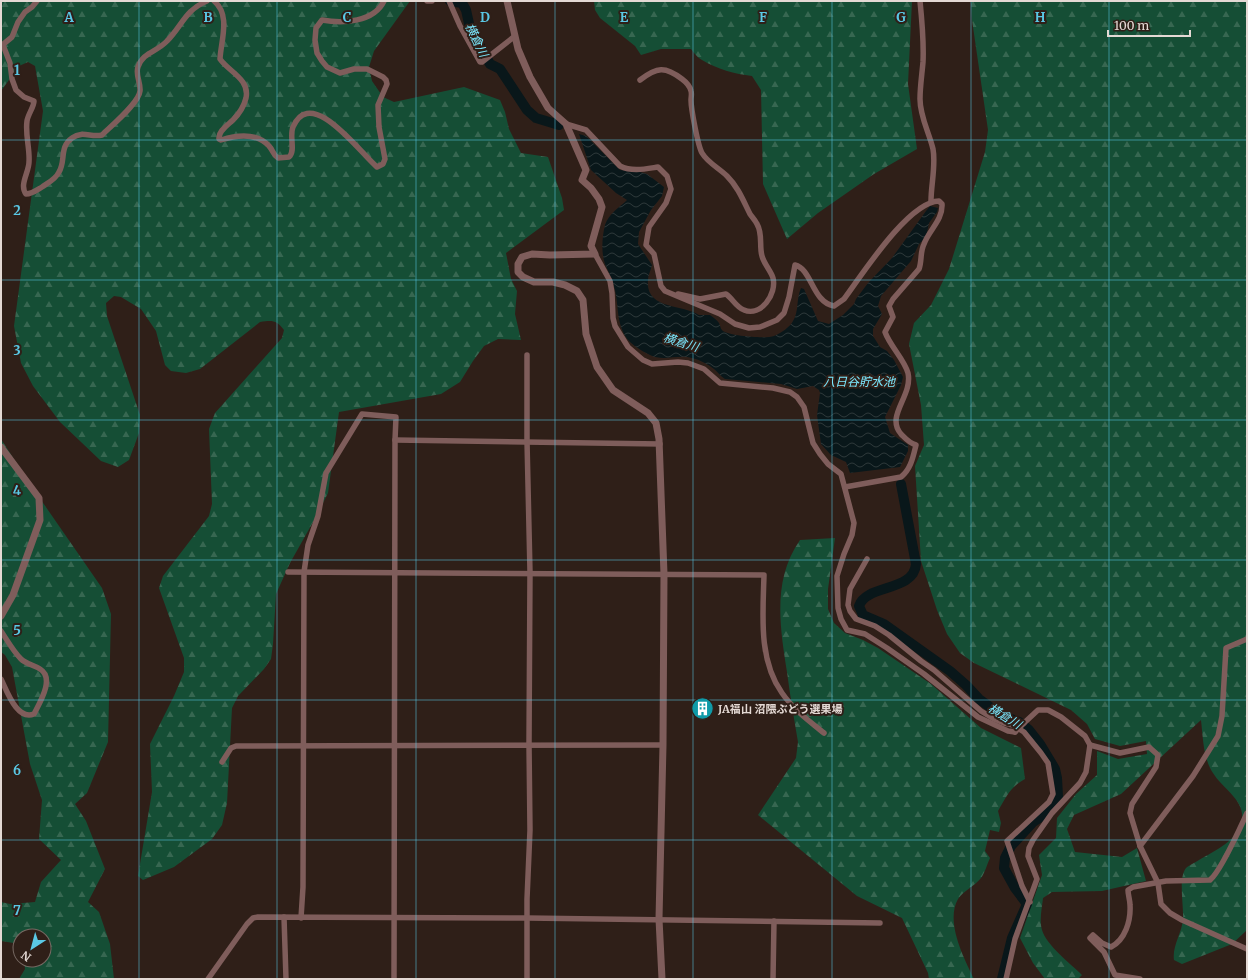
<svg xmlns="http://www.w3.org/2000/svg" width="1248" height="980" font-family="Merriweather,'Noto Sans JP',serif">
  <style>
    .forest { fill: url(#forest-firs) }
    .water { fill: url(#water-waves) }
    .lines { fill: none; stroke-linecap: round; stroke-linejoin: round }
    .river { stroke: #09171a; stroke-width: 10 }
    .minor { stroke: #7f5d5b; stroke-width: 5.5 }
    .tertiary { stroke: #7f5d5b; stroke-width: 7 }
    .minor-bridge { stroke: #7f5d5b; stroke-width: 5.5 }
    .grid { fill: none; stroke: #5ac8e5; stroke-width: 1; stroke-opacity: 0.55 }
    .labels { text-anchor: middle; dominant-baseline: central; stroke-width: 4; stroke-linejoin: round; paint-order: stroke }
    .poi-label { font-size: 11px; font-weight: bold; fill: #e4d9d4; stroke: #2f1f18; text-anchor: start }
    .water-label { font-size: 12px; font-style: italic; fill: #7be9ff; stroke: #2f1f18 }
    .grid-label { font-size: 13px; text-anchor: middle; font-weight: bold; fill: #5ac8e5; stroke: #2f1f18; stroke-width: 4; stroke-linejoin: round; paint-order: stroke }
  </style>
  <defs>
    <pattern id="forest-firs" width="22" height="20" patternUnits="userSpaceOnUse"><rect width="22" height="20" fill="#154e35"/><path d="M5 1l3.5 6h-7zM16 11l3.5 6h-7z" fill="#376751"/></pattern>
    <pattern id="water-waves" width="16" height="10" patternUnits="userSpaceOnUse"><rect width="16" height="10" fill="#09171a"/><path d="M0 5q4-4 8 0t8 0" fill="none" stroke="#2d383a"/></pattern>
  </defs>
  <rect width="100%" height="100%" fill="#2f1f18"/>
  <!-- forest -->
  <g class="forest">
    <path d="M 1,1 L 410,1 L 374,51 L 369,67 L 372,81 L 383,97 L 394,102 L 464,87 L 500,100 L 505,112 L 509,129 L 521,153 L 548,157 L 562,198 L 564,210 L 506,253 L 511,279 L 517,291 L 515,314 L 521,340 L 498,339 L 484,346 L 473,361 L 460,382 L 441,394 L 339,412 L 328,493 L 317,515 L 290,563 L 276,594 L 273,644 L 271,659 L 264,669 L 238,696 L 232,708 L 227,803 L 222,825 L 212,839 L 174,867 L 143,880 L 138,876 L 152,792 L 150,744 L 174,696 L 184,672 L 184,658 L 159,588 L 163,576 L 209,516 L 212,504 L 209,429 L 215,413 L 282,338 L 284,330 C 277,320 272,320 260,322 L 200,369 L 186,373 L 171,371 L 165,365 L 156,331 L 141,309 L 121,297 L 114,296 L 106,303 L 107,316 L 140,415 L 139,433 L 129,460 L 118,467 L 101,461 L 60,422 L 33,386 L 21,363 L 14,326 L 43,111 L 35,66 L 28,62 L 19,66 L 1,91 Z"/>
    <path d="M 594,1 L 912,1 L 908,84 L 917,149 L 874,174 L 818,213 L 787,239 L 763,184 L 761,90 L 752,76 C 735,74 717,69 702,60 C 698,58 694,53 691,49 L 661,49 L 641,55 L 635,46 L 600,18 L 595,10 Z"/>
    <path d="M 971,1 L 1247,1 L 1247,930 L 1232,944 L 1182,964 L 1174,960 C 1172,946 1182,933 1183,919 C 1184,906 1178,878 1186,868 C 1189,865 1195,863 1199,860 C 1214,851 1239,840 1242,820 C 1245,800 1222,788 1213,773 C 1203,758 1203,737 1201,720 L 1121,794 L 1074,815 L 1067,829 L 1075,852 L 1122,857 L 1137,848 L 1146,881 L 1102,891 L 1052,892 L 1043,898 C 1042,908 1039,920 1042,930 C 1046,945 1071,964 1082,975 L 1078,979 L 1045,979 L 1033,963 L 1020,938 L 1042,875 L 1039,855 L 1056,838 L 1057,818 L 1076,794 L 1097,775 L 1097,751 L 1118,759 L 1147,754 L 1146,741 L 1120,746 L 1095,739 L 1087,724 L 1071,710 L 974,663 L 960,653 L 947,634 L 937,610 L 921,561 L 915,466 L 924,445 L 921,405 L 909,344 L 914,323 L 931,305 L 949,269 L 985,152 L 988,130 L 972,20 Z"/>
    <polygon points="1,439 32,487 102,588 111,614 108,742 87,793 75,804 86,821 105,869 88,902 99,912 110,944 114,979 19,979 25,969 24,960 44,960 44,936 20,936 20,944 1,941 1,902 10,904 35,902 41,882 61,860 39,839 42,800 30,764 12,667 5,655 1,652"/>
    <path d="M 835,538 L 828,589 L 828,609 L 834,623 L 845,633 L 863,640 L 878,648 L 931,684 L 981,728 L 1021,748 L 1025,779 C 1010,787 1006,797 998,811 L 1001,823 L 999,832 L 990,830 L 985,851 L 990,858 C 987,864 985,873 981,878 C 975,886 963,891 958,899 C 945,922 964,958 974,979 L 929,979 L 928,973 L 902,918 L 857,896 L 758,815 L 796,758 L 798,742 C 794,719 790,695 787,672 C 780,627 772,580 800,540 Z"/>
  </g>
  <!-- water -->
  <path class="water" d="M 579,134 L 586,136 L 620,170 L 640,172 L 647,174 L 664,187 L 662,196 L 651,210 L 639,232 L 638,244 L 652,265 C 651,270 648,275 648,280 C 645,310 683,304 699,315 L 710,315 C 713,317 717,320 719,323 C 721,327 720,330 725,332 C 733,336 766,339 774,336 C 781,333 790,327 793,321 C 799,312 796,299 801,288 L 804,289 L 818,321 L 829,324 L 843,315 L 854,304 L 856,299 L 868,283 L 892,258 L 926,211 L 930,206 L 938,208 L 937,212 L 929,223 L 926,237 L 919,244 L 911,261 L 881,296 L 878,306 L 882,314 L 873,329 L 873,336 L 880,347 L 887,351 L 894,360 L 903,377 L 901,385 L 885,417 L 890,433 L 908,445 L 908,451 L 900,467 L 850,473 L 846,462 L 831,455 L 821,444 L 817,415 L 820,393 L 819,390 L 813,386 L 797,389 L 781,384 L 725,379 C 720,376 718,372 714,369 C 708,364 700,360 692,358 C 678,354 663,362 650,355 C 644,352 635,347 630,342 C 616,327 619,308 615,290 C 613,281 609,273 605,264 C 601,253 602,237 605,225 C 609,213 619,208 627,200 L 616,193 L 591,170 Z"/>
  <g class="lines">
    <!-- river -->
    <g class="river">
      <polyline points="450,1 462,3 466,10 470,28 490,64 500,69 527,110 536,118 559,125"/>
      <path d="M 901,484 L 916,564 C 914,592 866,584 859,606 L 863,615 L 884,624 L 950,671 L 966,685 L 979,699 L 1001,715 L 1019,722 L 1029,730 L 1040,744 L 1055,769 L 1057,778 L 1058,797 L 1054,805 L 1045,814 L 1033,822 L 1011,846 L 1005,858 L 1004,868 L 1015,888 L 1027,904 L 1012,938 L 1002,979"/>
    </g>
    <!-- minor -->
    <g class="minor">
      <path d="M 214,1 C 231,15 221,40 220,59 C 229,72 250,79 246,98 C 244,106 239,114 233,120 C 228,125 218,131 219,139 L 221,140 C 237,135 257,133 269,146 C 273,150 273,155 278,158 L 289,157 C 296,151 289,136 293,127 C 311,84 361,154 377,167 L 383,164 L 385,159 L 379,127 L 378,105 L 387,84 L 386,80 L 383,77 L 367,69 L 354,69 L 340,73 L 327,67 L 322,61 L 317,53 L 315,40 L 316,28 L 322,20 C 343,24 374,22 384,1"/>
      <polyline points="427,1 432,1"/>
      <polyline points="449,1 460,26 480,62 482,62 515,36"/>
      <path d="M 920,1 C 922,21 924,42 923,62 C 922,74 920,87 920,99 C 920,117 929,132 933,149 C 936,165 931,185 931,201"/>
      <path d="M 3,45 L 10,63 L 12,79 L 16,90 L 24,97 L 34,101 C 34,107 28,114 27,121 C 25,135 30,148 29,162 C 29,172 19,185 26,194 C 32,194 37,190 42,187 C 48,183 56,179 59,172 C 66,161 59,147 72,138 C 83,130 91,138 102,135 C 111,126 139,103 140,91 C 141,83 135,74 138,67 C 143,52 157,52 167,41 C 182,26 185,10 207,1"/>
      <polyline points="1,46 12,37 18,22 25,12 32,7 37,1"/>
      <path d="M 640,80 C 657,67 665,66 682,79 C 686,82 690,86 691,91 C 692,94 691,97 691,100 C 691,109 698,146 702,153 C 708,163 719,168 727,176 C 738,187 743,200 750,214 C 752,217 755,220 757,224 C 763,234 759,246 762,256 C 764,264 771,271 773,278 C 777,294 761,317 744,310 C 736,307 733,299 726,294 L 700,299 L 678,294"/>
      <path d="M 566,124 L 586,130 L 620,166 C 632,172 645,169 658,167 L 667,176 L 671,189 L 666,203 L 649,227 L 646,245 L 654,254 L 661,286 L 665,291 L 720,314 L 735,324 L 749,328 L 760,327 L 777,320 L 784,313 L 789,297 L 795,265 C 812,269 812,302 834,306 L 844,299 C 862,275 908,202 939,201 L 942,204 C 943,220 929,230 924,244 C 920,252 922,261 919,269 L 893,299 L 889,306 L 893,317 L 885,332 C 890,346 904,359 908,373 C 913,396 885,416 901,434 C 906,439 909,443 916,445 C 913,457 911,469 901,477 L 845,487"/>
      <polyline points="595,254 610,281 612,293 613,318 615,326 628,347 643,360 652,364 678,362 688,363 704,369 720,383 773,388 790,392 797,397 804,407 813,443 820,454 828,464 841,474 854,523 852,535 844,554 837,576 838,608 841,619 847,630 865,634 887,648 924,674 978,717 1008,731 1015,732"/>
      <polyline points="527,355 527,441 530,572 529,744 530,830 527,899 527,979"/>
      <polyline points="395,440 660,444"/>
      <polyline points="867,559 850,589 848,605 850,611 856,619 875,626 889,635 921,661 934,670 981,711 994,719 1004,723 1013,725 1024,732 1041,753 1048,763 1053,794 1049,802 1007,841 1022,886 1030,902"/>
      <path d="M 288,572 L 764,575 C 763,614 758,659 782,693 C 793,709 809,721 824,733"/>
      <path d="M 1,631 C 7,640 13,651 21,659 C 26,664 34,665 40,669 C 55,678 40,702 34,714 C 17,721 7,691 1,679"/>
      <polyline points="1090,745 1120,753 1149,747 1158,755 1156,767 1132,804 1130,813 1140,846 1158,883 1161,904 1170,913 1182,920 1247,949"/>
      <polyline points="222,762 231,748 236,746 663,745"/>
      <polyline points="1140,846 1193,776 1218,736 1222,716 1226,648 1247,639"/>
      <polyline points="284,917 286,979"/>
      <polyline points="301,918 303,887 304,572 308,545 318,516 326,473 362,414 396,417 395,440 394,979"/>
      <polyline points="208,979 247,924 253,918 258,917 527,918 880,923"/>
      <polyline points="773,979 774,921"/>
      <polyline points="1006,979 1015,939 1037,879 1028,856 1029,848 1033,840 1052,813 1080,783 1086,772 1090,745 1085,736 1061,717 1048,710 1038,710 1024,723"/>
      <path d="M 1140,979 L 1115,975 L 1104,952 L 1090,938 L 1093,935 L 1102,943 L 1111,947 C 1125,940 1131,921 1130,905 C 1130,900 1128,895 1128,890 L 1133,887 L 1166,881 L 1210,880 C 1221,871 1240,828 1247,813"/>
    </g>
    <!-- tertiary -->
    <g class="tertiary">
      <polyline points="507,1 518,49 530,77 548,108 566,124 586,170 582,180 591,188 599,199 602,207 591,246 595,254 550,255 532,254 522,257 518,264 518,272 523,277 534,282 553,282 565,285 577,291 583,300 586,334 597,367 613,390 648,413 656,423 659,439 664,574 663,745 659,919 662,979"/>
      <polyline points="1,447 39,498 40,520 13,595 1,616"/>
    </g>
    <!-- minor-bridge -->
    <polyline class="minor-bridge" points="1015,732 1024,723"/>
  </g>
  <!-- grid -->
  <path class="grid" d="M 139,1 L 139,979M 277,1 L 277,979M 416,1 L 416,979M 555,1 L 555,979M 693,1 L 693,979M 832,1 L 832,979M 971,1 L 971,979M 1109,1 L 1109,979M 1,140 L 1247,140M 1,280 L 1247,280M 1,420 L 1247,420M 1,560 L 1247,560M 1,700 L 1247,700M 1,840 L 1247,840"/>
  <!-- icons -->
  <defs>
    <symbol id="building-disc" viewBox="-11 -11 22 22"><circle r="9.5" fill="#0f9aa8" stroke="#2f1f18"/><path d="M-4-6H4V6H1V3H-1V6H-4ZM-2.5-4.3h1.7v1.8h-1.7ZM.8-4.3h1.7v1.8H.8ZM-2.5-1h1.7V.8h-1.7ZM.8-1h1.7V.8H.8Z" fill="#fff"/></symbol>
  </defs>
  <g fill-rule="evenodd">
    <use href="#building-disc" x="690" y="696" width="25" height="25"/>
  </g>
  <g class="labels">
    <!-- poi labels -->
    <g class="poi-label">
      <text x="718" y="709">JA福山 沼隈ぶどう選果場</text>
    </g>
    <!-- water labels -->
    <g class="water-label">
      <text transform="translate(477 40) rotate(64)">横倉川</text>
      <text transform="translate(681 342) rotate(17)">横倉川</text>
      <text x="859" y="381">八日谷貯水池</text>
      <text transform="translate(1005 716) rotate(31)">横倉川</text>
    </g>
  </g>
  <g class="grid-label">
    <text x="69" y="22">A</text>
    <text x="208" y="22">B</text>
    <text x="347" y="22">C</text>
    <text x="485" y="22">D</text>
    <text x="624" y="22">E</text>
    <text x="763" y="22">F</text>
    <text x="901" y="22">G</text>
    <text x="1040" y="22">H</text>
    <text x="17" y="75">1</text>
    <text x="17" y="215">2</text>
    <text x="17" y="355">3</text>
    <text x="17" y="495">4</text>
    <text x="17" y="635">5</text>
    <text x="17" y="775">6</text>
    <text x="17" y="915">7</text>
  </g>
  <!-- border -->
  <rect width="1248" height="980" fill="none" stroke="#e4d9d4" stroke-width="4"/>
  <!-- north arrow -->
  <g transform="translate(32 948) rotate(216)"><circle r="19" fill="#2f1f18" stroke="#776963"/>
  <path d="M0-3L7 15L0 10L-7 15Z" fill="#5ac8e5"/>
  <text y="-6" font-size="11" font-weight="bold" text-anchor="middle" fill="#e4d9d4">N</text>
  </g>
  <!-- scale -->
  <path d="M1108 30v6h82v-6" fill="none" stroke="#e4d9d4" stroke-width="2"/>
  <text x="1114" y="30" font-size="12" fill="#e4d9d4" stroke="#2f1f18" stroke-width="3" paint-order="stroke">100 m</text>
</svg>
